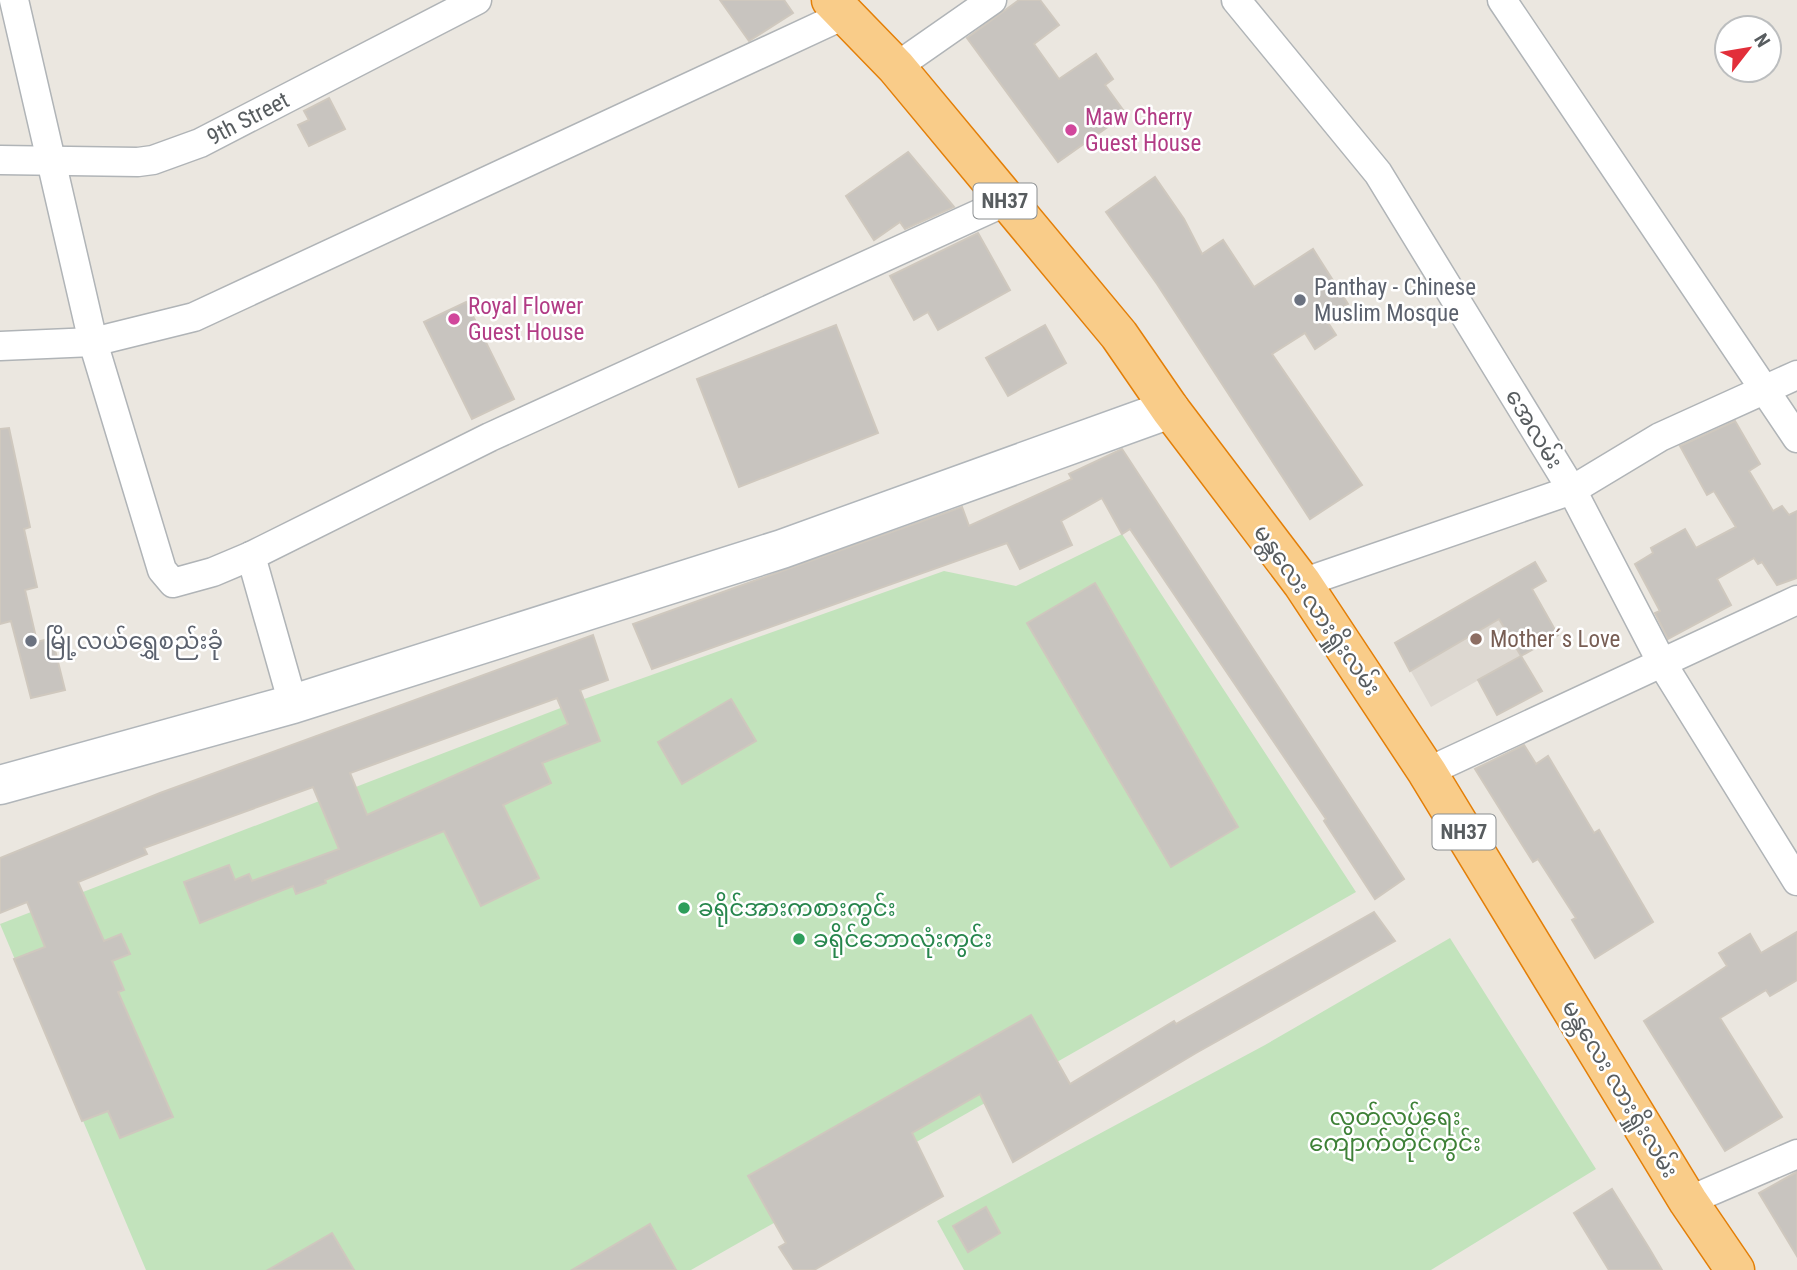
<svg xmlns="http://www.w3.org/2000/svg" width="1797" height="1270" font-family="'Roboto Condensed','Noto Sans Myanmar',sans-serif">
  <style>
    .education { fill: #ddd8d1 }
    .green { fill: #c2e3bc }
    .building { fill: #c8c4bf; stroke: #cfc8be; stroke-width: 2; fill-rule: evenodd }
    .lines { fill: none; stroke-linecap: round; stroke-linejoin: round }
    .street-casing { stroke: #b0b4b7; stroke-width: 31 }
    .secondary-casing { stroke: #b1b6ba; stroke-width: 41 }
    .highway-casing { stroke: #e37f08; stroke-width: 41 }
    .street { stroke: #fff; stroke-width: 28 }
    .secondary { stroke: #fff; stroke-width: 38 }
    .highway { stroke: #f9cc89; stroke-width: 38 }
    .hotel-dot { fill: #d1479c; stroke: #fff; stroke-width: 2.5 }
    .worship-dot { fill: #6b7280; stroke: #fff; stroke-width: 2.5 }
    .education-dot { fill: #8d6e63; stroke: #fff; stroke-width: 2.5 }
    .leisure-dot { fill: #2e9e5b; stroke: #fff; stroke-width: 2.5 }
    .labels { text-anchor: middle; dominant-baseline: central; stroke-width: 5; stroke-linejoin: round; paint-order: stroke }
    .shield { fill: #fff; stroke: #8a8e90; stroke-width: 2 }
    .shield-label { font-size: 21px; font-weight: bold; fill: #585d60 }
    .hotel-label { font-size: 23px; fill: #b23c85; stroke: #fff; text-anchor: start }
    .street-label { font-size: 23px; fill: #585d60; stroke: #fff }
    .worship-label { font-size: 23px; fill: #5b616d; stroke: #fff; text-anchor: start }
    .education-label { font-size: 23px; fill: #785e54; stroke: #fff; text-anchor: start }
    .leisure-label { font-size: 23px; fill: #27864d; stroke: #fff; text-anchor: start }
    .park-label { font-size: 23px; fill: #3e8137; stroke: #fff }
  </style>
  <rect width="100%" height="100%" fill="#ebe7e0"/>
  <!-- education -->
  <polygon class="education" points="1535,562 1546,581 1532,590 1558,635 1431,707 1395,643"/>
  <!-- green -->
  <g class="green">
    <polygon points="1122,534 1356,892 691,1270 146,1270 0,924 584,699 944,571 1016,586"/>
    <polygon points="1450,938 1596,1169 1431,1270 964,1270 937,1221 1265,1045"/>
  </g>
  <!-- building -->
  <g class="building">
    <polygon points="720,0 784,0 793,13 749,41"/>
    <polygon points="1019,0 1040,0 1059,25 1034,44 1059,79 1096,54 1113,79 1105,85 1126,114 1058,162 967,38"/>
    <polygon points="329,98 345,129 309,146 298,125 309,120 304,111"/>
    <polygon points="908,152 954,207 905,229 900,222 874,240 846,196"/>
    <polygon points="1155,177 1184,219 1202,254 1223,240 1254,287 1313,249 1348,304 1325,318 1336,335 1315,349 1305,333 1272,354 1362,485 1310,519 1157,284 1106,212"/>
    <polygon points="978,233 1010,290 938,330 928,312 914,320 890,276"/>
    <polygon points="466,302 514,399 472,419 424,322"/>
    <polygon points="836,325 878,433 739,487 697,379"/>
    <polygon points="1045,325 1066,363 1008,396 986,358"/>
    <polygon points="1735,421 1760,464 1749,471 1773,511 1782,506 1789,515 1797,511 1797,578 1777,585 1762,562 1758,564 1754,558 1717,579 1731,605 1668,639 1655,613 1660,611 1635,564 1653,553 1651,548 1685,529 1696,548 1736,527 1714,491 1707,495 1680,446"/>
    <polygon points="9,428 30,527 24,529 37,587 25,590 37,642 52,638 65,690 31,698 11,621 0,624 0,429"/>
    <polygon points="1122,449 1404,879 1375,899 1324,821 1326,819 1130,529 1122,534 1102,498 1061,521 1072,545 1020,569 1007,543 652,669 633,624 962,507 969,526 1072,479 1069,474"/>
    <polygon points="1535,562 1546,581 1532,589 1558,635 1521,656 1499,619 1410,671 1395,643"/>
    <polygon points="1095,583 1238,827 1171,867 1027,623"/>
    <path d="M 593,635 L 608,680 L 580,690 L 600,741 L 542,763 L 551,783 L 503,805 L 539,878 L 481,906 L 444,831 L 325,880 L 326,883 L 296,894 L 293,886 L 200,923 L 184,882 L 229,865 L 235,880 L 249,874 L 252,881 L 339,849 L 313,787 L 144,848 L 147,854 L 78,882 L 104,941 L 121,934 L 130,954 L 112,961 L 124,990 L 118,992 L 173,1117 L 120,1138 L 108,1111 L 82,1121 L 14,959 L 45,947 L 27,902 L 0,913 L 0,858 L 160,793 ZM 557,698 L 568,724 L 367,815 L 350,773 Z"/>
    <polygon points="1521,656 1542,691 1497,715 1478,680"/>
    <polygon points="731,699 756,741 682,784 658,742"/>
    <polygon points="1524,745 1536,764 1548,756 1594,833 1599,830 1653,922 1595,958 1572,920 1576,918 1538,859 1533,862 1475,769"/>
    <polygon points="1374,912 1395,941 1196,1053 1013,1162 980,1094 912,1133 943,1196 814,1270 794,1270 779,1247 786,1243 748,1176 1031,1015 1070,1084 1174,1021 1176,1024"/>
    <polygon points="1797,932 1797,980 1770,996 1766,990 1720,1018 1782,1117 1725,1151 1644,1021 1727,966 1719,953 1750,934 1761,953"/>
    <polygon points="1797,1172 1797,1256 1759,1193"/>
    <polygon points="1612,1189 1649,1248 1662,1270 1609,1270 1574,1213"/>
    <polygon points="986,1207 1000,1233 968,1252 953,1226"/>
    <polygon points="650,1224 676,1270 572,1270"/>
    <polygon points="332,1233 354,1270 268,1270"/>
  </g>
  <g class="lines">
    <defs>
      <g id="street">
        <polyline points="14,0 93,342 162,570 173,583 213,572 251,556 490,437 1005,202"/>
        <polyline points="1236,0 1378,173 1572,490 1663,665 1797,881"/>
        <polyline points="1502,0 1797,438"/>
        <polyline points="896,67 992,0"/>
        <path id="s1" d="M 0,160 L 138,162 L 153,160 L 200,143 L 477,0"/>
        <polyline points="0,346 93,342 194,317 844,15"/>
        <polyline points="251,556 293,704"/>
        <polyline points="1302,583 1572,490 1660,437 1797,375"/>
        <polyline points="1427,772 1797,600"/>
        <polyline points="1688,1201 1797,1154"/>
      </g>
      <polyline id="secondary" points="0,785 293,704 782,549 1170,409"/>
      <polyline id="highway" points="831,0 896,67 1119,335 1170,409 1302,583 1427,772 1688,1201 1735,1270"/>
    </defs>
    <!-- street casing -->
    <use href="#street" class="street-casing"/>
    <!-- secondary casing -->
    <use href="#secondary" class="secondary-casing"/>
    <!-- highway casing -->
    <use href="#highway" class="highway-casing"/>
    <!-- street -->
    <use href="#street" class="street"/>
    <!-- secondary -->
    <use href="#secondary" class="secondary"/>
    <!-- highway -->
    <use href="#highway" class="highway"/>
  </g>
  <!-- markers -->
  <g class="hotel-dot">
    <circle cx="1071" cy="130" r="7"/>
    <circle cx="454" cy="319" r="7"/>
  </g>
  <g class="worship-dot">
    <circle cx="1300" cy="300" r="7"/>
    <circle cx="31" cy="641" r="7"/>
  </g>
  <circle class="education-dot" cx="1476" cy="639" r="7"/>
  <g class="leisure-dot">
    <circle cx="684" cy="908" r="7"/>
    <circle cx="799" cy="939" r="7"/>
  </g>
  <g class="labels">
    <!-- shield labels -->
    <g class="shield">
      <rect x="973.5" y="183.5" width="63" height="35" rx="5"/>
      <rect x="1432.5" y="814.5" width="63" height="35" rx="5"/>
    </g>
    <g class="shield-label">
      <text x="1005" y="201">NH37</text>
      <text x="1464" y="832">NH37</text>
    </g>
    <!-- hotel labels -->
    <g class="hotel-label">
      <text x="1085" y="117">Maw Cherry<tspan x="1085" dy="26">Guest House</tspan></text>
      <text x="468" y="306">Royal Flower<tspan x="468" dy="26">Guest House</tspan></text>
    </g>
    <!-- street labels -->
    <g class="street-label">
      <text stroke="none"><textPath href="#s1" startOffset="257">9th Street</textPath></text>
      <text transform="translate(1534 429) rotate(59)">အေလမ်း</text>
      <text transform="translate(1317 610) rotate(55)">မန္တလေး လားရှိုးလမ်း</text>
      <text transform="translate(1620 1089) rotate(59)">မန္တလေး လားရှိုးလမ်း</text>
    </g>
    <!-- worship labels -->
    <g class="worship-label">
      <text x="1314" y="287">Panthay - Chinese<tspan x="1314" dy="26">Muslim Mosque</tspan></text>
      <text x="45" y="641">မြို့လယ်ရွှေစည်းခုံ</text>
    </g>
    <!-- education labels -->
    <g class="education-label">
      <text x="1490" y="639">Mother´s Love</text>
    </g>
    <!-- leisure labels -->
    <g class="leisure-label">
      <text x="698" y="908">ခရိုင်အားကစားကွင်း</text>
      <text x="813" y="939">ခရိုင်ဘောလုံးကွင်း</text>
    </g>
    <!-- park labels -->
    <g class="park-label">
      <text x="1395" y="1117">လွတ်လပ်ရေး<tspan x="1395" dy="26">ကျောက်တိုင်ကွင်း</tspan></text>
    </g>
  </g>
  <!-- north arrow -->
  <g transform="translate(1748 49) rotate(59)"><circle r="33" fill="#ffffff" stroke="#bcbebf" stroke-width="2"/>
  <path d="M0-5L12 26L0 18L-12 26Z" fill="#e22f3a"/>
  <text y="-10" font-size="19" font-weight="bold" text-anchor="middle" fill="#585d60">N</text>
  </g>
</svg>
